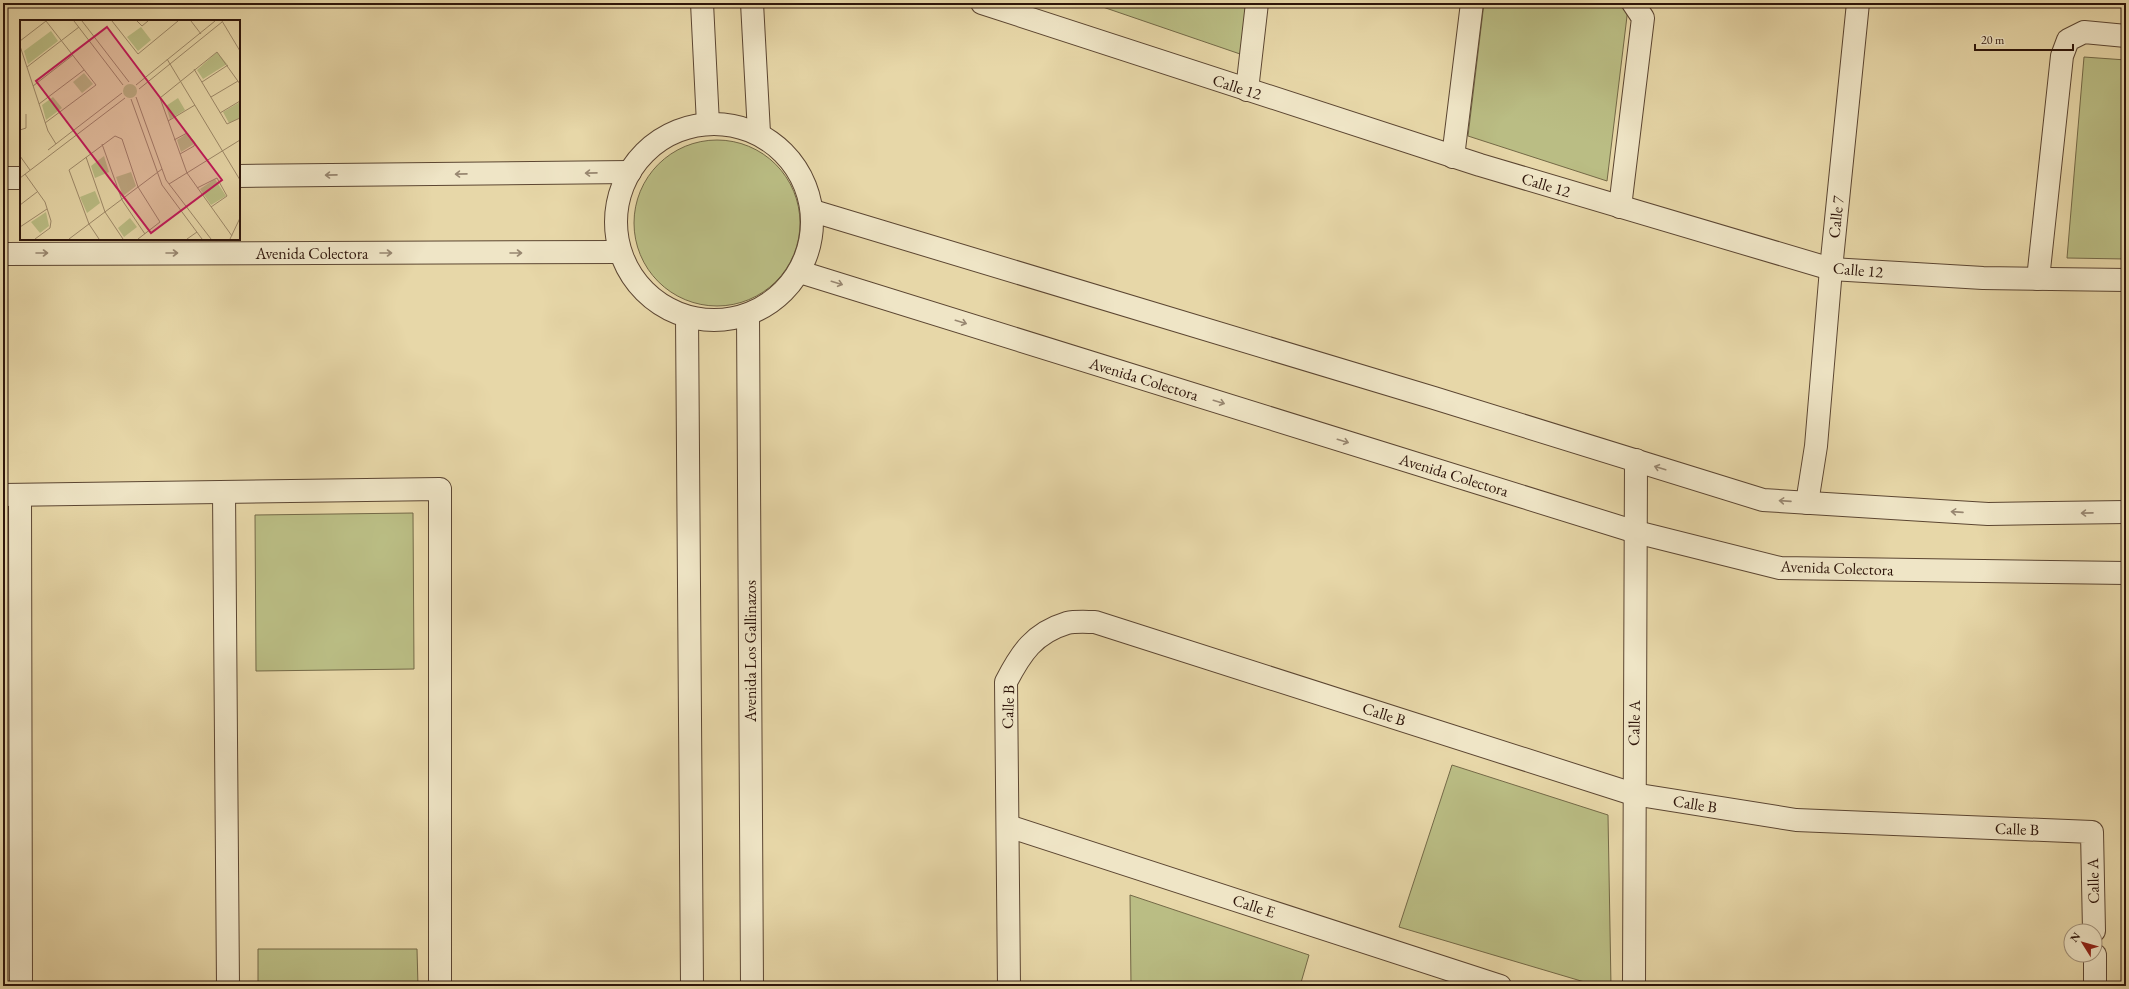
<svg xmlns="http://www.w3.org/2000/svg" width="2129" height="989" font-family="'EB Garamond',serif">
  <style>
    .green { fill: #babd84; stroke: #746947 }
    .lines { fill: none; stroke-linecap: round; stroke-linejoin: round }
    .minor-casing { stroke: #5c4632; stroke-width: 24 }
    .minor { stroke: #efe5c6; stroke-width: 22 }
    .oneway { stroke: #988771 }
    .labels { text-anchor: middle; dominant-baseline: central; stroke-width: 3.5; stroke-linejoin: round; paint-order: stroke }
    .street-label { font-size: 16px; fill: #2e150a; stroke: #efe5c6 }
    .inset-road { fill: none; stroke: #9d8969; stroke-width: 1 }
    .view { fill: #c2185b; fill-opacity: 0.15; stroke: #c2185b; stroke-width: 2 }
    .inset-edge { fill: none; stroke: #2e150a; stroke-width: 2 }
  </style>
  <rect width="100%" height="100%" fill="#e7d7a8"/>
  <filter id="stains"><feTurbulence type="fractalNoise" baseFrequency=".005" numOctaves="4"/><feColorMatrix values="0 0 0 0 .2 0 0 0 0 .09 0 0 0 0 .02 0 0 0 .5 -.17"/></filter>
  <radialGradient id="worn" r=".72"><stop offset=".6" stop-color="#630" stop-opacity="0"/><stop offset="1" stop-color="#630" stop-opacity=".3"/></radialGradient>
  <!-- green -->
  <g class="green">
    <polygon points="1094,3 1249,3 1243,55 1094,4"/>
    <polygon points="1484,3 1623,3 1628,8 1607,181 1468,136"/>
    <polygon points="2084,57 2126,60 2126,259 2067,258"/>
    <circle cx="717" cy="223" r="83"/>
    <polygon points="413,513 414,669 256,671 255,515"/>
    <polygon points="1452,765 1608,815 1611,986 1598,986 1399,927"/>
    <polygon points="1130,895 1309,955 1300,986 1131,986"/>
    <polygon points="258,949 417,949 418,986 258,986"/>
  </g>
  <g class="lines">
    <defs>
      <g id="minor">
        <polyline points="702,3 708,124"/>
        <polyline points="752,3 759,133"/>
        <polyline points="982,3 1480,165 1831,269 1983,278 2126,280"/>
        <polyline points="1247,90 1257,3"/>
        <circle cx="714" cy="222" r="98"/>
        <polyline points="1453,157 1472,3"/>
        <polyline points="239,176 630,172"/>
        <polyline points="3,178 21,178"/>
        <polyline points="1620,207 1643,18 1633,3"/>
        <polyline points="813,211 1434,398 1763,500 1988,514 2126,512"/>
        <polyline points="3,254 620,252"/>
        <polyline points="800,272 1636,532 1780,568 2126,573"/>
        <polyline points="2038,279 2062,56 2068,40 2084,32 2126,36"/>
        <polyline points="748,315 752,986"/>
        <polyline points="687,317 692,986"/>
        <polyline points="224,492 228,986"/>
        <polyline points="3,495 440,489 440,986"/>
        <polyline points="20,495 21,986"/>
        <polyline points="1807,503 1816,446 1831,269 1858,3"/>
        <polyline points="1008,826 1500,986"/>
        <polyline points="2095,955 2095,986"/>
        <path d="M 1009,986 L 1006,682 C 1021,653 1034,633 1067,623 C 1076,621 1087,622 1095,622 L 1633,794 L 1796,820 L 2092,832 L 2094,931"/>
        <polyline points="1634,986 1636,460"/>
      </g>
    </defs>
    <!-- minor casing -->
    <use href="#minor" class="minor-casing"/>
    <!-- minor -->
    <use href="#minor" class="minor"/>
  </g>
  <!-- one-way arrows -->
  <defs><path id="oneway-shaft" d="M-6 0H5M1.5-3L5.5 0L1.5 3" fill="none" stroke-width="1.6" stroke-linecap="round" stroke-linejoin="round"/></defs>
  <g class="oneway">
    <use href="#oneway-shaft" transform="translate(591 173) rotate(179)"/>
    <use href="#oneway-shaft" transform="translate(461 174) rotate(179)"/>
    <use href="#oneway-shaft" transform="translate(331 175) rotate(179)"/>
    <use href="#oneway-shaft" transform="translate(42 253)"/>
    <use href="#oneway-shaft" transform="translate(172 253)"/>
    <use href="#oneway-shaft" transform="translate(386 253)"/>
    <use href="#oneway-shaft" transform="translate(516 253)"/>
    <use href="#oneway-shaft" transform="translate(837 283) rotate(17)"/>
    <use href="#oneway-shaft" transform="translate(961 322) rotate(17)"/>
    <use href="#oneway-shaft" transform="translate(1219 402) rotate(17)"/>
    <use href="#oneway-shaft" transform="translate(1343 441) rotate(17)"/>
    <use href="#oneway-shaft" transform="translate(1660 468) rotate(-163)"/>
    <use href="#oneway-shaft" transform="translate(1785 501) rotate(-176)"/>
    <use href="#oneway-shaft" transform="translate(1957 512) rotate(-176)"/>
    <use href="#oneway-shaft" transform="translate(2087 513) rotate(179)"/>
  </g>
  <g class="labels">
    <!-- street labels -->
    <g class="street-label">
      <text transform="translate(1237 87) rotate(18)">Calle 12</text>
      <text transform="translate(1546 185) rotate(17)">Calle 12</text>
      <text transform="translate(1836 217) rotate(-84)">Calle 7</text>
      <text x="312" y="253">Avenida Colectora</text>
      <text transform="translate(1858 270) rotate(5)">Calle 12</text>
      <text transform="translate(1144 379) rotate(17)">Avenida Colectora</text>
      <text transform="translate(1454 475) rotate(17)">Avenida Colectora</text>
      <text transform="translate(1837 568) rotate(2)">Avenida Colectora</text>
      <text transform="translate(750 651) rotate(-90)">Avenida Los Gallinazos</text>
      <text transform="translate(1008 707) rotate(-88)">Calle B</text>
      <text transform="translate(1384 714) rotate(18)">Calle B</text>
      <text transform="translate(1634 723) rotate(-89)">Calle A</text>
      <text transform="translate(1695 804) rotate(9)">Calle B</text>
      <text transform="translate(2017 829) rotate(2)">Calle B</text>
      <text transform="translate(2093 881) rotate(-91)">Calle A</text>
      <text transform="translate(1254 906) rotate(18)">Calle E</text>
    </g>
  </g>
  <!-- overview -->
  <g transform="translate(20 20)">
    <rect width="220" height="220" fill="#e7d7a8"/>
    <path d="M 121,7 L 131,20 L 118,31 L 107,17 ZM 31,11 L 38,21 L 8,44 L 4,31 ZM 197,32 L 207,44 L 183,59 L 177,50 ZM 64,53 L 73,64 L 62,73 L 53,62 ZM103 71a7 7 0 1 1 14 0a7 7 0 1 1-14 0ZM 33,77 L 42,88 L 26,100 L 22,85 ZM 158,78 L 165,90 L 150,99 L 146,86 ZM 220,82 L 220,98 L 209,103 L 203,92 ZM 168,113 L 174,124 L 161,132 L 157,120 ZM 84,136 L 89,152 L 75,158 L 71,146 ZM 111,152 L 116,166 L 103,176 L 96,157 ZM 195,159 L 206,176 L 191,185 L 180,169 ZM 75,171 L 80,183 L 67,193 L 60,177 ZM 26,192 L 29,206 L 20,213 L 11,202 ZM 110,198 L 117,207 L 104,217 L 98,208 Z" fill="#babd84"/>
    <path class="inset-road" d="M 54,1 L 103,65M 62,1 L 109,62M 92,1 L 118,34 L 158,1M 117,1 L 122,6 L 128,1M 171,1 L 181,14M 202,1 L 220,31M 0,21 L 26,1M 0,26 L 28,111 L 36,124M 147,39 L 220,160M 7,47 L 59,7M 174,49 L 207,104 L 220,98M 182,62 L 208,45M 116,65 L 195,1M 13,66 L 53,35M 119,69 L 202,2M 116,77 L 146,160 L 191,219M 191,77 L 218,61M 111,79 L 142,165 L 182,219M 19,84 L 64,50M 200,93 L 220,81M 148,101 L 175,85M 25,103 L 76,65 L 26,1M 0,110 L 6,108 L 6,94M 154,120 L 167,113 L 175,123 L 174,126 L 160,134M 82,124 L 102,180 L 125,214M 28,130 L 102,73M 0,136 L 10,150M 66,137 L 85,192 L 103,219M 5,154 L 25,182 L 31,201 L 30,208 L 15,219M 0,158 L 105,78M 149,164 L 220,120M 177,168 L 197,158 L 207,176 L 191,187M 0,185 L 17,172M 0,207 L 27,189M 212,216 L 167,153 L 140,78 L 197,32 L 220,64M 49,219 L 142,149M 79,219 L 69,204 L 49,150 L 95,116 L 102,119 L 118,167 L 140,202 L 118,219M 167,219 L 177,212M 210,219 L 220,198"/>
    <path class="view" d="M 87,7 L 202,160 L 131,213 L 16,61 Z"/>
    <rect width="220" height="220" class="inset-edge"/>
  </g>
  <!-- margin -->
  <rect width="2129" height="989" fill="none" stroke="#e7d7a8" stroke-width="16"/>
  <rect x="4" y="4" width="2121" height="981" fill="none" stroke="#2e150a" stroke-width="2"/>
  <rect x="8" y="8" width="2113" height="973" fill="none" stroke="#2e150a"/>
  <!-- north arrow -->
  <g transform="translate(2083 943) rotate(307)"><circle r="19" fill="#efe5c6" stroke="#a2927b"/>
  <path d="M0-3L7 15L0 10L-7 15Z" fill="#8f2418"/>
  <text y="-6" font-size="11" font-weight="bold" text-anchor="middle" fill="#2e150a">N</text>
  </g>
  <!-- scale -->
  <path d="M1975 44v6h98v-6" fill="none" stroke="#2e150a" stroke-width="2"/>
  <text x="1981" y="44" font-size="12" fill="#2e150a" stroke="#efe5c6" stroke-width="3" paint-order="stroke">20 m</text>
  <rect width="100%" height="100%" filter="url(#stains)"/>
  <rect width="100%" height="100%" fill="url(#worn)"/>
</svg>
